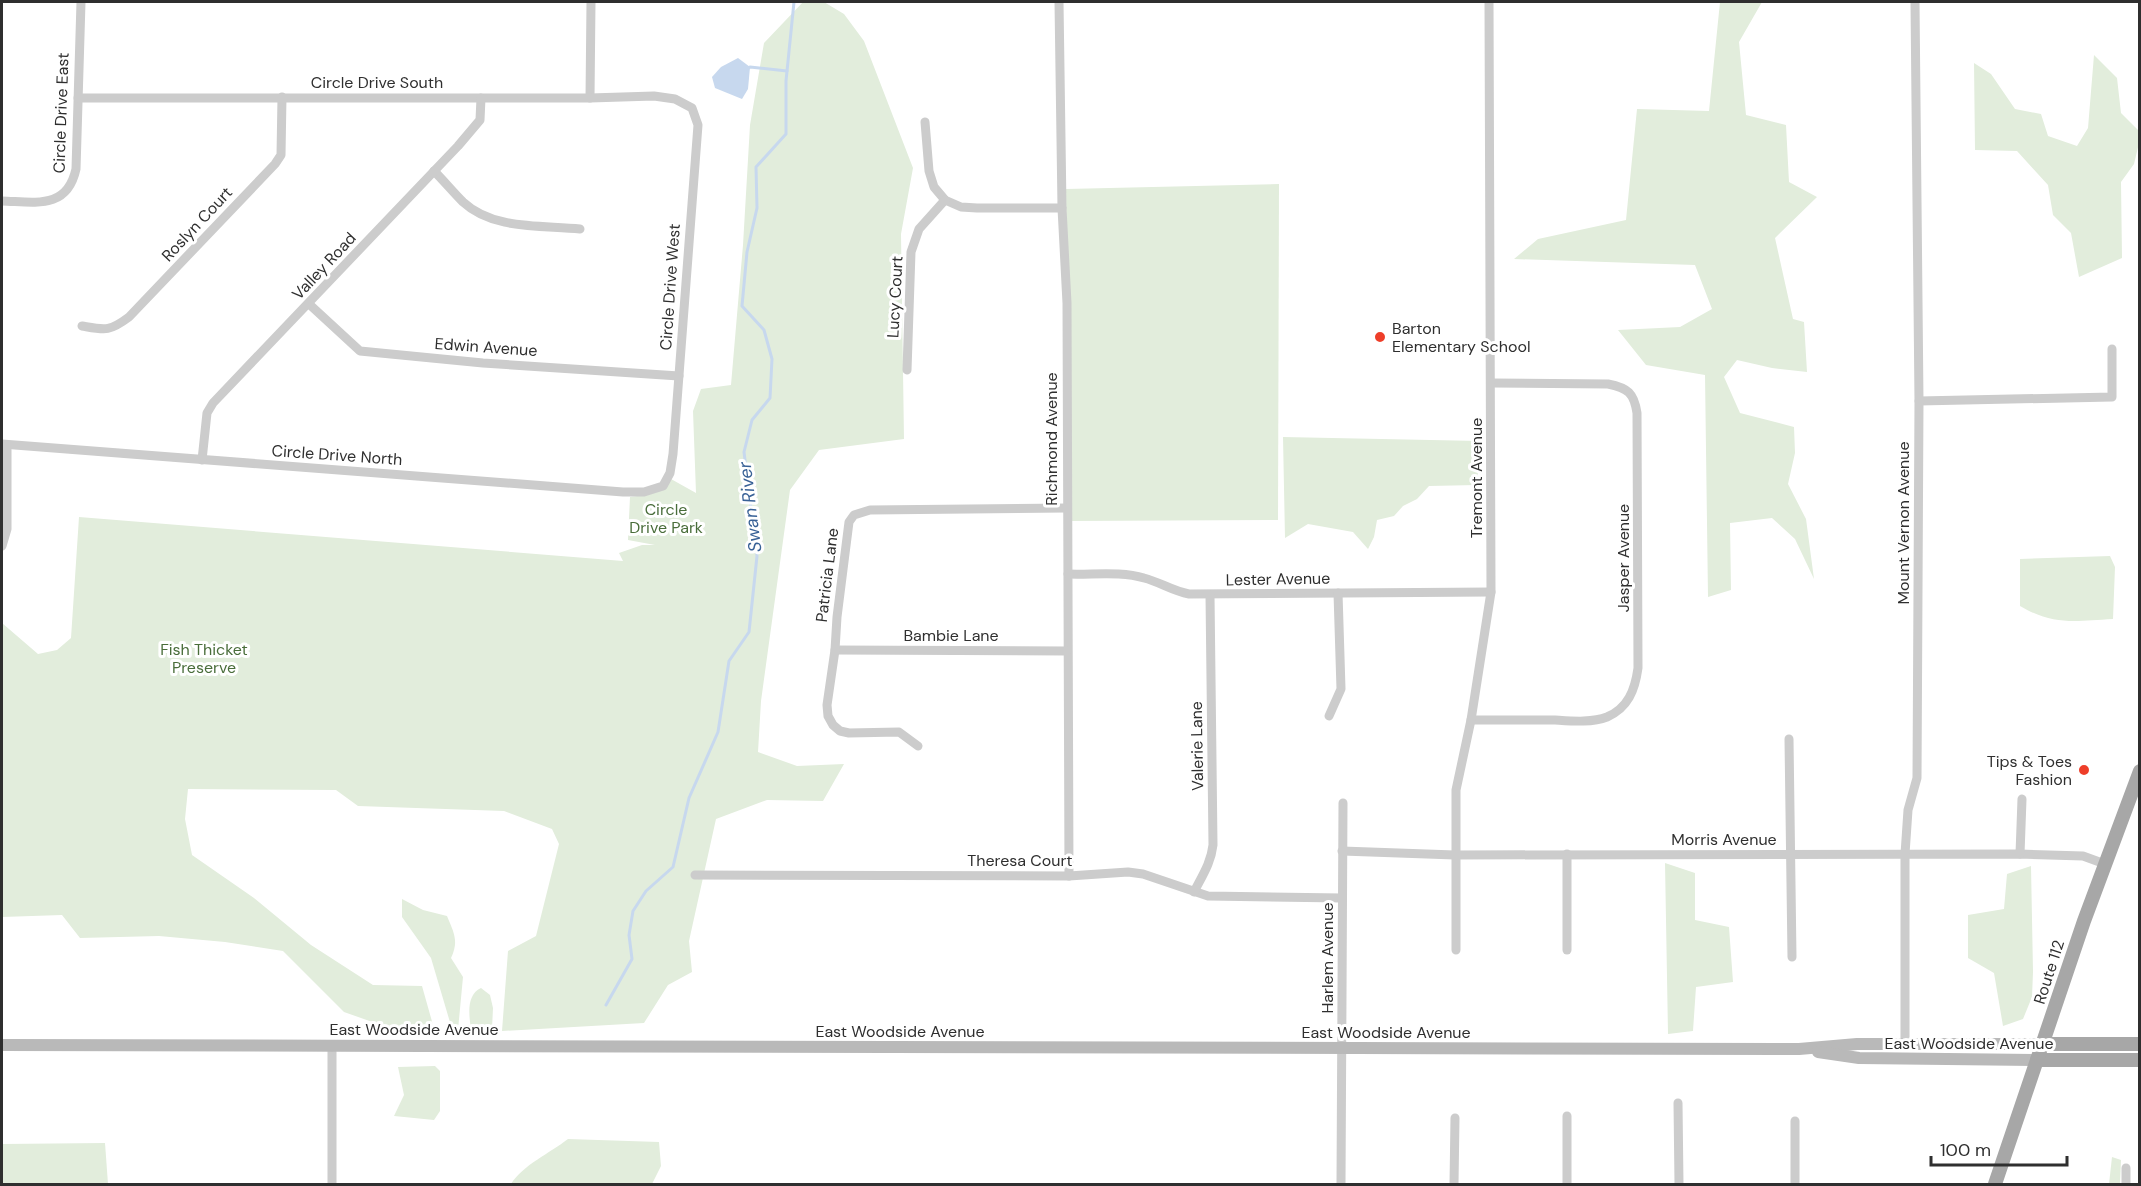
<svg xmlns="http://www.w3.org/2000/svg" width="2141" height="1186" font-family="'DM Sans',sans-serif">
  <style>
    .green { fill: #e2eddc }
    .water { fill: #c7d8ee }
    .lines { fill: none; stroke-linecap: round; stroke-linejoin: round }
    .stream { stroke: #c7d8ee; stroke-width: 3 }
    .street { stroke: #ccc; stroke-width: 9 }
    .secondary { stroke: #b9b9b9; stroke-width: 12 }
    .primary { stroke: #a7a7a7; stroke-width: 14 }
    .poi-dot { fill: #ee3e29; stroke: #fff; stroke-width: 2 }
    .labels { text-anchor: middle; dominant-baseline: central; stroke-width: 6; stroke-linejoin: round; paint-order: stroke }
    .street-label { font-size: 16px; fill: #2f2f2f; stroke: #fff }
    .poi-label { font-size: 16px; fill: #2f2f2f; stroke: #fff; text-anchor: start }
    .park-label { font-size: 16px; fill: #496d3a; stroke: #fff }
    .water-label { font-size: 18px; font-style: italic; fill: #386196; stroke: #fff }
  </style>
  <rect width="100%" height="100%" fill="#fff"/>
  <!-- green -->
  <g class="green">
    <polygon points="803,2 824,2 844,14 864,41 913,168 901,234 904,439 819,450 790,490 761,701 758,752 797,766 844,764 823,801 767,800 716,819 689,941 692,972 668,985 644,1023 502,1031 508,951 536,936 559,844 552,829 504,811 358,806 336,790 188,789 185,819 192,855 254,898 311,945 373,985 422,986 433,1025 395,1030 344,1012 283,951 225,942 159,936 80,938 62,915 2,917 2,623 38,654 57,650 71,638 79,517 623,561 619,553 642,545 655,545 628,540 630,497 645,495 671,479 696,493 693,411 701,389 731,385 743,245 750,125 764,43"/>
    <polygon points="1720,2 1762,2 1739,42 1746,115 1786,125 1789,182 1817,197 1775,238 1793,319 1804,322 1807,372 1772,368 1737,360 1724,377 1740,413 1794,427 1795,453 1788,484 1806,519 1814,579 1795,539 1772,518 1730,523 1731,590 1708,597 1705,375 1646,365 1618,330 1680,327 1712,309 1695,265 1514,259 1538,239 1626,220 1637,109 1709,111"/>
    <polygon points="2094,55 2117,78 2121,113 2139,131 2139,143 2134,164 2121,182 2122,258 2079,277 2071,233 2053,215 2048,185 2017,151 1975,150 1974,63 1991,74 2015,109 2041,114 2048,136 2077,146 2088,128"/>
    <polygon points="1279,184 1278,520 1069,521 1066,189"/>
    <polygon points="1283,437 1480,441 1477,485 1429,486 1417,499 1403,506 1394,516 1377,520 1374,537 1368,549 1353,532 1308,524 1285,538"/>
    <path d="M 2110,556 L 2115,567 L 2113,619 C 2075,621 2054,626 2020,606 L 2020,559 Z"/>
    <polygon points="1665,863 1695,873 1695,920 1729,927 1733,982 1696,987 1693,1031 1668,1034"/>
    <polygon points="2031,866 2033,972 2032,997 2023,1019 2003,1026 1994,973 1968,958 1968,915 2004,909 2007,874"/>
    <path d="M 402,899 L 423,910 L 447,916 C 454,933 459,941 451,958 L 463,977 L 458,1030 L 452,1029 L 431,958 L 402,917 Z"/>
    <path d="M 481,988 L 490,995 L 493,1008 L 492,1029 L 471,1029 C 469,1015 466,995 481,988 Z"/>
    <polygon points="435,1066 440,1071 440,1111 434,1120 394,1116 404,1095 398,1067"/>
    <path d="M 568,1139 L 659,1142 L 661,1166 L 652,1184 L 511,1184 C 523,1165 550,1153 568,1139 Z"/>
    <polygon points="105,1143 108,1184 2,1184 2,1144"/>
    <polygon points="2112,1157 2121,1160 2120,1184 2109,1184"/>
  </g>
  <!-- water -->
  <polygon class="water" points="738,58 750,67 748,89 742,99 715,88 712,77 721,67"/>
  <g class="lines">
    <!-- stream -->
    <g class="stream">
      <polyline points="747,69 750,67 787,71"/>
      <polyline points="606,1005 632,959 629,935 633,911 646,891 673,867 689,798 718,732 729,661 749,632 757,556 744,452 752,420 770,398 772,359 764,330 742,306 747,252 757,208 756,167 786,134 786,81 794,2"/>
    </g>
    <!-- street -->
    <g class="street">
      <polyline points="1059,2 1062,208 1067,303 1069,876"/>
      <polyline points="590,98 591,2"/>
      <polyline points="925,122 929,171 934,187 945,200 961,207 977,208 1062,208"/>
      <path d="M 434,171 C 444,181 453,192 463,202 C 493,230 541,225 580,229"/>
      <path d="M 2,201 C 35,202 67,210 76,169 L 81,2"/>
      <polyline points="309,304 360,351 483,363 679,376"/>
      <path d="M 82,326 C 105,330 109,332 129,317 L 275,164 L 281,155 L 282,97"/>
      <polyline points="907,370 911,252 919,229 945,200"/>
      <polyline points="1919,401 2112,397 2112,349"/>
      <polyline points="2,444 623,492 644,492 663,486 670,473 673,454 698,125 692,108 675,99 654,96 590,98 78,98"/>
      <polyline points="202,460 207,413 213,403 458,146 480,120 481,98"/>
      <polyline points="2,546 7,529 7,445"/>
      <path d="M 1068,574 C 1092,575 1121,571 1144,578 C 1160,582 1172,591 1189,594 L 1491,592"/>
      <polyline points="835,650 1067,651"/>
      <polyline points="1329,716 1341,689 1338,593"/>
      <path d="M 1471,720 C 1499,720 1527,720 1555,720 C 1571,721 1592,723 1607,717 C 1628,708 1635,690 1638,668 L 1637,413 C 1634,393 1628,388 1608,384 L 1492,383"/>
      <polyline points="1789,739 1792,957"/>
      <polyline points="918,746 899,732 849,733 840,731 833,725 828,716 827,705 835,650 837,617 849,522 854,515 870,510 1066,508"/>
      <polyline points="1342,851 1455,855 2020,854 2083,856 2105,864"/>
      <polyline points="1567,854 1567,950"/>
      <polyline points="2020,854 2022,799"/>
      <polyline points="695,875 1069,876 1128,872 1143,874 1208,896 1342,898"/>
      <path d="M 1194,892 C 1202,876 1211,863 1213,845 L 1210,595"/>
      <polyline points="1456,950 1456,790 1471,720 1491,592 1489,2"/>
      <polyline points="1905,1044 1905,854 1908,810 1917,778 1919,401 1915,2"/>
      <polyline points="332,1045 332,1184"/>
      <polyline points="1678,1103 1679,1184"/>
      <polyline points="1567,1116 1567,1184"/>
      <polyline points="1795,1121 1795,1184"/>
      <polyline points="2126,1168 2126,1184"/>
      <polyline points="1341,1184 1343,803"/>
      <polyline points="1454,1184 1455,1118"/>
    </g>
    <!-- secondary -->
    <g class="secondary">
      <polyline points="2,1045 1799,1049 1857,1044 2043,1044"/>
      <polyline points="1818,1052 1859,1058 2037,1060"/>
    </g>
    <!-- primary -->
    <g class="primary">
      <polyline points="2043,1044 2140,1044"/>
      <polyline points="2037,1060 2140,1060"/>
      <polyline points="1995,1184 2084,921 2140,771"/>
    </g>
  </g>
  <!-- markers -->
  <g class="poi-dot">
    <circle cx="1380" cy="337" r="6"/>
    <circle cx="2084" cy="770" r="6"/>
  </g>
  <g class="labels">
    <!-- street labels -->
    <g class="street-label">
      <text x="377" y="82">Circle Drive South</text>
      <text transform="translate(61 113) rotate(-88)">Circle Drive East</text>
      <text transform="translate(197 224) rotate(-47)">Roslyn Court</text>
      <text transform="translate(324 266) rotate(-47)">Valley Road</text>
      <text transform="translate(670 287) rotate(-86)">Circle Drive West</text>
      <text transform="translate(895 297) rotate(-87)">Lucy Court</text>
      <text transform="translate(486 347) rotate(4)">Edwin Avenue</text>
      <text transform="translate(1051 439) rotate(-90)">Richmond Avenue</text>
      <text transform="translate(337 455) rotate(4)">Circle Drive North</text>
      <text transform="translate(1476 478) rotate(-90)">Tremont Avenue</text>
      <text transform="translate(1903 523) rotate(-90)">Mount Vernon Avenue</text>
      <text transform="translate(1623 558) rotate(-90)">Jasper Avenue</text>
      <text transform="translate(827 575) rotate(-83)">Patricia Lane</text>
      <text transform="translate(1278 579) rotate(-1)">Lester Avenue</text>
      <text x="951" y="635">Bambie Lane</text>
      <text transform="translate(1197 746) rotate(-91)">Valerie Lane</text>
      <text x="1724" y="839">Morris Avenue</text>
      <text x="1020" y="860">Theresa Court</text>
      <text transform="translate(1327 958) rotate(-90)">Harlem Avenue</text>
      <text transform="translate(2049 972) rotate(-72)">Route 112</text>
      <text x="414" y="1029">East Woodside Avenue</text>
      <text x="900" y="1031">East Woodside Avenue</text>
      <text x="1386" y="1032">East Woodside Avenue</text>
      <text x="1969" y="1043">East Woodside Avenue</text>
    </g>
    <!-- poi labels -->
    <g class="poi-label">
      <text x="1392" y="328">Barton<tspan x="1392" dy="18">Elementary School</tspan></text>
      <text x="2072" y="761" text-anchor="end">Tips &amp; Toes<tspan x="2072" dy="18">Fashion</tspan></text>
    </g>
    <!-- park labels -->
    <g class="park-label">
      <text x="666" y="509">Circle<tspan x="666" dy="18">Drive Park</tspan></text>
      <text x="204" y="649">Fish Thicket<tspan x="204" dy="18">Preserve</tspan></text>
    </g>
    <!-- water labels -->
    <g class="water-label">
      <text transform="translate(750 507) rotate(-97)">Swan River</text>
    </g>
  </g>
  <!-- border -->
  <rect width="2141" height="1186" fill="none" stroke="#2f2f2f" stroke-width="6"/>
  <!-- scale -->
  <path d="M1931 1156v9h136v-9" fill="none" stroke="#2f2f2f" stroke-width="3"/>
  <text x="1940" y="1156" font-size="18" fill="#2f2f2f" stroke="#ffffff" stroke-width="4.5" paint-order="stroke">100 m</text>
</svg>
